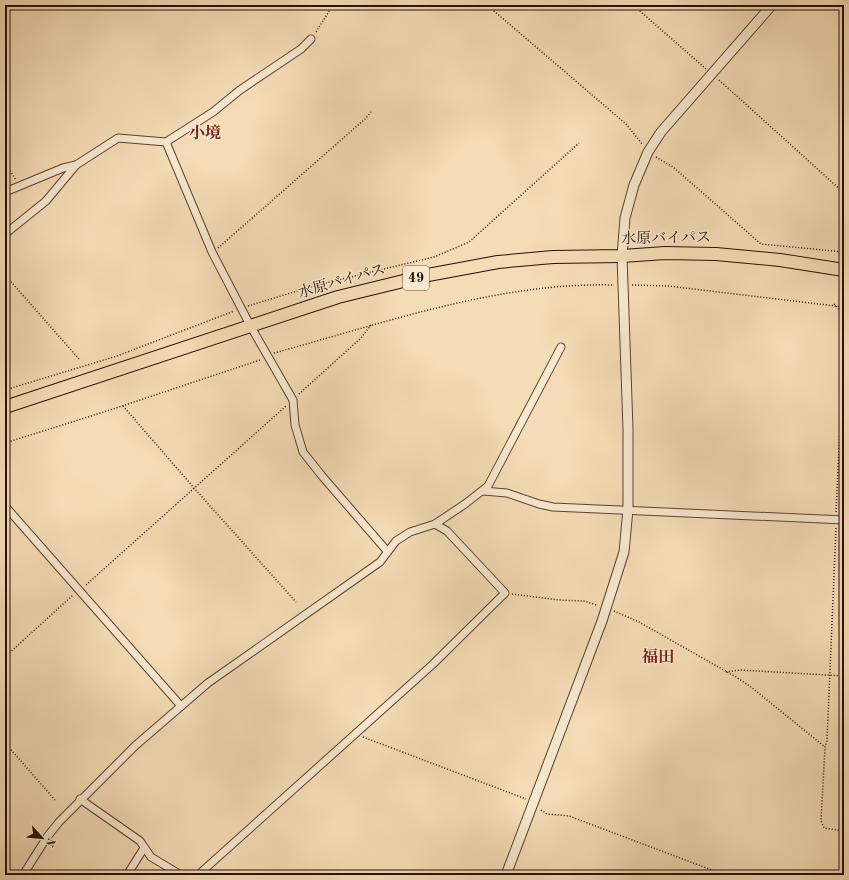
<svg xmlns="http://www.w3.org/2000/svg" width="849" height="880" font-family="'Old Standard TT','Noto Serif JP',serif">
  <style>
    .lines { fill: none; stroke-linecap: round; stroke-linejoin: round }
    .minor-casing { stroke: #5a432e; stroke-width: 9 }
    .tertiary-casing { stroke: #5a432e; stroke-width: 11 }
    .trunk-casing { stroke: #261000; stroke-width: 14 }
    .path { stroke: #261000; stroke-width: 1.5; stroke-dasharray: 1 2; stroke-linecap: butt }
    .minor { stroke: #f8e8d0; stroke-width: 7 }
    .tertiary { stroke: #f8e8d0; stroke-width: 9 }
    .trunk { stroke: #f4dcb6; stroke-width: 12 }
    .labels { text-anchor: middle; dominant-baseline: central; stroke-width: 3; stroke-linejoin: round; paint-order: stroke }
    .shield { fill: #f8e8d0; stroke: #65513e; stroke-width: 1 }
    .shield-label { font-size: 14px; font-weight: bold; fill: #261000 }
    .street-label { font-size: 15px; fill: #261000; stroke: #f8e8d0 }
    .neighbourhood-label { font-size: 16px; font-weight: bold; fill: #7a1f14; stroke: #f8e8d0 }
  </style>
  <rect width="100%" height="100%" fill="#f4dcb6"/>
  <filter id="stains"><feTurbulence type="fractalNoise" baseFrequency=".005" numOctaves="4"/><feColorMatrix values="0 0 0 0 .2 0 0 0 0 .09 0 0 0 0 .02 0 0 0 .5 -.17"/></filter>
  <radialGradient id="worn" r=".72"><stop offset=".6" stop-color="#630" stop-opacity="0"/><stop offset="1" stop-color="#630" stop-opacity=".3"/></radialGradient>
  <g class="lines">
    <defs>
      <g id="minor">
        <polyline points="166,142 212,252 251,327 293,400 295,425 303,452 322,476 387,551"/>
        <polyline points="5,192 63,168 76,165"/>
        <polyline points="5,234 46,201 76,165 118,138 166,142 213,112 240,90 301,49 311,39"/>
        <polyline points="483,491 507,493 539,504 553,507 844,520"/>
        <polyline points="5,506 181,706"/>
        <polyline points="80,799 140,841 151,857 181,875"/>
        <polyline points="23,875 47,837 59,822 136,745 208,683 380,562 396,541 410,532 435,524 465,504 488,486 561,347"/>
        <polyline points="127,875 144,848"/>
        <polyline points="198,875 432,665 505,593 447,531 435,524"/>
      </g>
      <polyline id="tertiary" points="506,875 602,621 624,552 628,509 628,429 622,256 625,218 634,185 648,152 661,132 772,5"/>
      <polyline id="trunk" points="5,407 338,297 428,275 498,262 553,257 622,256 665,253 716,254 780,260 844,270"/>
    </defs>
    <!-- minor casing -->
    <use href="#minor" class="minor-casing"/>
    <!-- tertiary casing -->
    <use href="#tertiary" class="tertiary-casing"/>
    <!-- trunk casing -->
    <use href="#trunk" class="trunk-casing"/>
    <!-- path -->
    <g class="path">
      <polyline points="487,5 626,124 643,145"/>
      <polyline points="633,5 706,69"/>
      <polyline points="316,32 333,5"/>
      <polyline points="719,80 844,193"/>
      <polyline points="656,157 673,167 761,244 844,252"/>
      <polyline points="5,163 16,180"/>
      <polyline points="218,248 365,119 371,112"/>
      <polyline points="5,275 79,359"/>
      <polyline points="632,285 668,286 844,307"/>
      <polyline points="834,304 844,315"/>
      <polyline points="248,306 317,285 434,257 469,242 579,143"/>
      <path d="M 274,353 C 385,323 498,282 614,285"/>
      <polyline points="5,390 117,356 234,311"/>
      <polyline points="299,394 361,338 371,325"/>
      <polyline points="123,406 194,488 296,602"/>
      <polyline points="5,443 110,410 260,360"/>
      <polyline points="836,512 844,342"/>
      <polyline points="836,528 827,741 825,747 821,821 824,828 844,831"/>
      <polyline points="86,585 286,406"/>
      <polyline points="512,594 559,600 584,601 597,605"/>
      <polyline points="614,611 639,622 736,677 751,687 825,747"/>
      <polyline points="5,657 73,595"/>
      <polyline points="726,672 740,670 844,676"/>
      <polyline points="363,737 526,799"/>
      <polyline points="5,743 55,800"/>
      <polyline points="541,810 547,814 569,816 725,875"/>
    </g>
    <!-- minor -->
    <use href="#minor" class="minor"/>
    <!-- tertiary -->
    <use href="#tertiary" class="tertiary"/>
    <!-- trunk -->
    <use href="#trunk" class="trunk"/>
  </g>
  <g class="labels">
    <!-- shield labels -->
    <rect class="shield" x="403" y="266" width="26" height="24" rx="3"/>
    <g class="shield-label">
      <text x="416" y="278">49</text>
    </g>
    <!-- street labels -->
    <g class="street-label">
      <text transform="translate(666 239) rotate(-1)">水原バイパス</text>
      <text transform="translate(342 282) rotate(-16)">水原バイパス</text>
    </g>
    <!-- neighbourhood labels -->
    <g class="neighbourhood-label">
      <text x="205" y="134">小境</text>
      <text x="658" y="658">福田</text>
    </g>
  </g>
  <!-- margin -->
  <rect width="849" height="880" fill="none" stroke="#f4dcb6" stroke-width="20"/>
  <rect x="6" y="6" width="837" height="868" fill="none" stroke="#261000" stroke-width="2"/>
  <rect x="10" y="10" width="829" height="860" fill="none" stroke="#261000"/>
  <!-- north arrow -->
  <g transform="translate(42 838) rotate(117)" stroke="#f8e8d0" stroke-width="3" paint-order="stroke">
  <path d="M0-3L7 15L0 10L-7 15Z" fill="#261000"/>
  <text y="-6" font-size="11" font-weight="bold" text-anchor="middle" fill="#261000">N</text>
  </g>
  <rect width="100%" height="100%" filter="url(#stains)"/>
  <rect width="100%" height="100%" fill="url(#worn)"/>
</svg>
